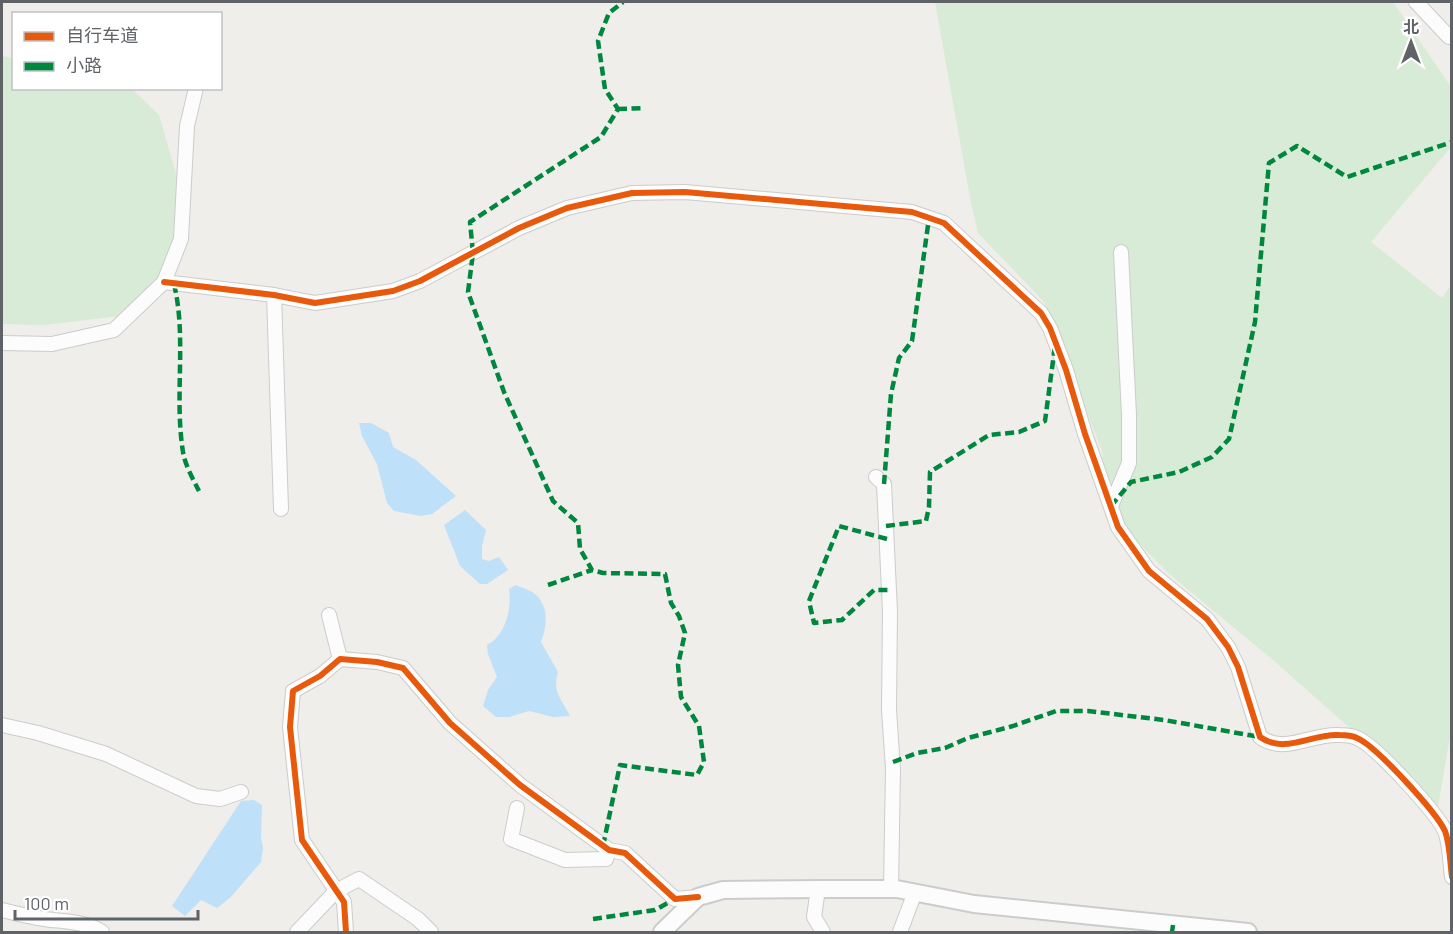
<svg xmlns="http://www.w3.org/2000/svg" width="1453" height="934" font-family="Barlow,'Noto Sans SC',sans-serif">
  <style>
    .green { fill: #d8ebd6 }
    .water { fill: #bfe0f9 }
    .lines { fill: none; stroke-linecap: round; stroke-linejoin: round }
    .minor-casing { stroke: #cbcccc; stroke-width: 16 }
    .tertiary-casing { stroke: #cbcccc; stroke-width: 20 }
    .minor { stroke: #fdfcfc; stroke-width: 14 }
    .tertiary { stroke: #fdfcfc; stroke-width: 16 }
    .quiet { stroke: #00873e; stroke-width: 4.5; stroke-dasharray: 9 4.5; stroke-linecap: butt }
    .cycleway-casing { stroke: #fff; stroke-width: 10 }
    .cycleway { stroke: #e8590c; stroke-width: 6 }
  </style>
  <rect width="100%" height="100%" fill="#efeeea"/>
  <!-- green -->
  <g class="green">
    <polygon points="935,2 1393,2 1451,87 1451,147 1371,242 1442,298 1451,285 1452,725 1438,806 1273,660 1169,574 1106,510 1102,451 1044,302 978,233 970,198"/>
    <polygon points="2,56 13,58 14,88 132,89 159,115 182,194 168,282 120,316 44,325 2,324"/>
  </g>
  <!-- water -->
  <g class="water">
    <polygon points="359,423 371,423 389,433 393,447 416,460 456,496 432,514 421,516 394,511 387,503 377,464 362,436"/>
    <polygon points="465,510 486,530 482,546 482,559 489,561 499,557 508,570 487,584 480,584 460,566 444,525"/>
    <path d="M 516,585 C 522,588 533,591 537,596 C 549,609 547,626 541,642 L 558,672 C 552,693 561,698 570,716 L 553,717 L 529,711 L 509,717 L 496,717 L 483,706 L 488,690 L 497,677 L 488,654 L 487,645 C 506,635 512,608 509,589 Z"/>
    <polygon points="254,800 262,805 261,837 263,848 261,862 231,897 217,908 201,900 185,916 172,906 241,801"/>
  </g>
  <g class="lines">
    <defs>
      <g id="minor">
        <polyline points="1416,2 1449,37"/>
        <path d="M 164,282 L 274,295 L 315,303 L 393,291 L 420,281 L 519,228 L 567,208 L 632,193 L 685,192 L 912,212 L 944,223 L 1041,313 L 1050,328 L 1066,370 L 1085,434 L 1118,527 L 1149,571 L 1207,619 L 1228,647 L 1238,667 L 1260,737 C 1285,755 1312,733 1339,735 C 1345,735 1353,736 1357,738 C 1376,746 1436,812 1445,831 C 1450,844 1450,863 1452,877"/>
        <polyline points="274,295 281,509"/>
        <polyline points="2,343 52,344 114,330 164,282 181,239 187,126 196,88"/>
        <polyline points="876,477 884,484 890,612 889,710 893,768 891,889"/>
        <polyline points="1111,506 1129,463 1129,415 1121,252"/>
        <polyline points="329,615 340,659"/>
        <polyline points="2,725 38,733 106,754 196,796 220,799 241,792"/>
        <polyline points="517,808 511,839 565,860 606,859 609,850"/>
        <polyline points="818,889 814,917 823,932"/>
        <path d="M 2,910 C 14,913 26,916 38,918 C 60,922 83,920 102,932"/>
        <polyline points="297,932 336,891 359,879 418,919 431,932"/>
        <polyline points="346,932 344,902 302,840 290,727 293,691 320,676 340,659 377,662 403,668 450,723 520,785 609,850 625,853 675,899 698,897"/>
        <polyline points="900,932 915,892"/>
      </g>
      <polyline id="tertiary" points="662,932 698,897 723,890 823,889 897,889 974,904 1248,932"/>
    </defs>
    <!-- minor casing -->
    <use href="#minor" class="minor-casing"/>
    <!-- tertiary casing -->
    <use href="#tertiary" class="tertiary-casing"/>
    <!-- minor -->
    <use href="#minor" class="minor"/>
    <!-- tertiary -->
    <use href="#tertiary" class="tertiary"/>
    <!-- quiet -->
    <g class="quiet">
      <polyline points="618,109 644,108"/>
      <path d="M 174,284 C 187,338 174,396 183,452 C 185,465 193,479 199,491"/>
      <polyline points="884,484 891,394 899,358 912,341 929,218"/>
      <polyline points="1111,506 1131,482 1179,472 1212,457 1229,439 1255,322 1269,163 1297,146 1347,177 1452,142"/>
      <polyline points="886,526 926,521 929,507 930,472 989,435 1019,432 1045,421 1055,346"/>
      <polyline points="887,539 839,526 809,601 814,623 842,620 874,590 889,590"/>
      <polyline points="548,585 592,570"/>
      <polyline points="893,762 917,753 945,748 968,738 1013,726 1056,711 1088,711 1164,720 1260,737"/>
      <polyline points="603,846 620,765 697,775 704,762 699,726 681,697 678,665 685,633 679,616 671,603 665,574 603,573 592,570 580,549 578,523 553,501 504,392 468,292 473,253 470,222 601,137 618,109 605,89 598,41 609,13 623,2"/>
      <polyline points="593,919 655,910 675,899"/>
      <polyline points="1172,932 1173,925"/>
    </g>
    <defs>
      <g id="cycleway">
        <path d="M 164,282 L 274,295 L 315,303 L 393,291 L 420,281 L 519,228 L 567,208 L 632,193 L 685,192 L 912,212 L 944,223 L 1041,313 L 1050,328 L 1066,370 L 1085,434 L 1118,527 L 1149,571 L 1207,619 L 1228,647 L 1238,667 L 1260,737 C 1285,755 1312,733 1339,735 C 1345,735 1353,736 1357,738 C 1376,746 1436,812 1445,831 C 1450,844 1450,863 1452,877"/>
        <polyline points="346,932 344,902 302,840 290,727 293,691 320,676 340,659 377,662 403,668 450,723 520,785 609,850 625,853 675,899 698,897"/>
      </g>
    </defs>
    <!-- cycleway casing -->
    <use href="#cycleway" class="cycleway-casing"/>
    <!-- cycleway -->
    <use href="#cycleway" class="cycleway"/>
  </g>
  <!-- border -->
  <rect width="1453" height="934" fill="none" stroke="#5f6368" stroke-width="6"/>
  <!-- legend -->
  <rect x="12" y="12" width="210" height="78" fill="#ffffff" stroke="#bfc1c3" stroke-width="1.5"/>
  <rect x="24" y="32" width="30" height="9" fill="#e8590c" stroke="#bfc1c3" stroke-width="1.5"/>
  <text x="66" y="42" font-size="18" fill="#5f6368">自行车道</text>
  <rect x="24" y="62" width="30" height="9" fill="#00873e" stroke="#bfc1c3" stroke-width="1.5"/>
  <text x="66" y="72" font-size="18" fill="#5f6368">小路</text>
  <!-- north arrow -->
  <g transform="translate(1411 42)" stroke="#ffffff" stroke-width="4.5" paint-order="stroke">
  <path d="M0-4.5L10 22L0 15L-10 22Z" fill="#5f6368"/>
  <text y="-9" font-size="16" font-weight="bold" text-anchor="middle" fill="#5f6368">北</text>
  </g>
  <!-- scale -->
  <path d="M15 910v9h183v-9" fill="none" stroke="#5f6368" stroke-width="3"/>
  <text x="24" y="910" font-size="18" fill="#5f6368" stroke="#ffffff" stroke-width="4.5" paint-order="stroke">100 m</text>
</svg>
